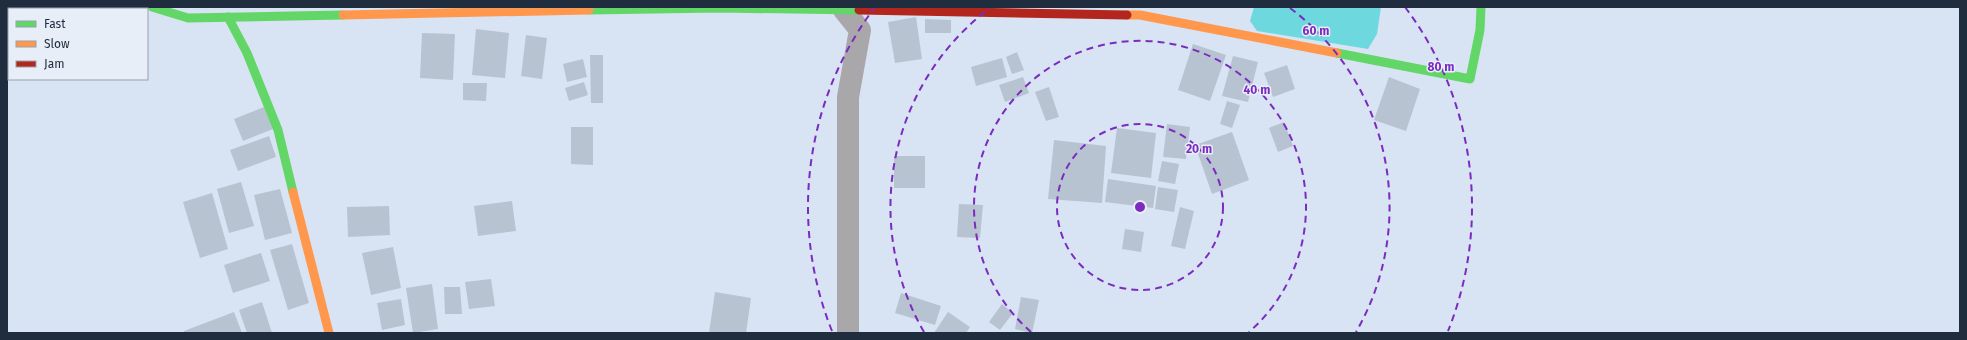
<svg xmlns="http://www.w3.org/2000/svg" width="1967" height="340" font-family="'Fira Sans',sans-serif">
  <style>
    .water { fill: #6dd9df }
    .building { fill: #b8c3d2 }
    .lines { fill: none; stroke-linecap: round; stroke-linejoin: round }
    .street { stroke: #aaa7ab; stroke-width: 22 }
    .fast { stroke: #63d668; stroke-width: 9 }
    .slow { stroke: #ff974d; stroke-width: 9 }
    .jam { stroke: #b3261e; stroke-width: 9 }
    .ring { fill: none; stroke: #7b2cbf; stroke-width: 2; stroke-dasharray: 7 5 }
    .centre { fill: #7b2cbf; stroke: #e7eef7; stroke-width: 2 }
    .ring-label { font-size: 12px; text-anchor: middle; font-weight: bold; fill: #7b2cbf; stroke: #e7eef7; stroke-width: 3; stroke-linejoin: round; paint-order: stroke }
  </style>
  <rect width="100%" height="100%" fill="#d8e3f3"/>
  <!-- water -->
  <polygon class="water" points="1254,7 1381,7 1377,34 1368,49 1257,31 1250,21"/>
  <!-- building -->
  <g class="building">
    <polygon points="916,17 922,59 895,63 888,22"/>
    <polygon points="925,19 951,20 951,33 925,33"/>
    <polygon points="476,29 509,33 505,78 472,75"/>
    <polygon points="422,33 455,34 453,80 420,78"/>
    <polygon points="526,35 547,38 542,79 521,76"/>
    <polygon points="1193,44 1226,55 1210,101 1178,90"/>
    <polygon points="1017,52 1024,70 1012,74 1006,57"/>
    <polygon points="590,55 603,55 603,103 591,103"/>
    <polygon points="1233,56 1258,62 1248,102 1222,96"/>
    <polygon points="1002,58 1007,77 976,86 971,67"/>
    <polygon points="583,59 587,77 567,82 563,64"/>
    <polygon points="1287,65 1295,89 1273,97 1264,73"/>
    <polygon points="1023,77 1029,93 1005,102 999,85"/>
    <polygon points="1389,77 1420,89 1406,131 1374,120"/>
    <polygon points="584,82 588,95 569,101 565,88"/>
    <polygon points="463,83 487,83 486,101 463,100"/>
    <polygon points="1049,87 1059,117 1046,121 1035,92"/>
    <polygon points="1227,101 1240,105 1232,128 1220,124"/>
    <polygon points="264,107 273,129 243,141 234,119"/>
    <polygon points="1284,122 1293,146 1278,152 1269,128"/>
    <polygon points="1167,124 1190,127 1186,159 1163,157"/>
    <polygon points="571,127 593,127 593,165 571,164"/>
    <polygon points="1117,128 1156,133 1151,178 1111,173"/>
    <polygon points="1232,132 1249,180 1212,194 1195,145"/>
    <polygon points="269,136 276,157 238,171 230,150"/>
    <polygon points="1054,140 1106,146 1102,203 1048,199"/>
    <rect x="894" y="156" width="31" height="32"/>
    <polygon points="1162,161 1179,164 1175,184 1158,181"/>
    <polygon points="1108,179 1156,186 1153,208 1105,202"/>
    <polygon points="241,182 254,226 229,233 217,189"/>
    <polygon points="1158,187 1178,190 1174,212 1155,209"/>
    <polygon points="280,189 292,233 265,240 254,195"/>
    <polygon points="212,193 228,249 200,258 183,202"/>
    <polygon points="512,201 516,231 478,236 474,206"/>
    <polygon points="959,204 983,205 980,238 957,237"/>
    <polygon points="389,206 390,235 348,237 347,207"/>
    <polygon points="1180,207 1194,211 1185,249 1171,246"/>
    <polygon points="1125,229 1144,232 1141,252 1122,249"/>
    <polygon points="292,244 309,303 288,310 270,250"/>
    <polygon points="393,247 401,288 371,295 362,253"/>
    <polygon points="261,253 270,281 233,293 224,265"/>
    <polygon points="491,279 495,306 469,309 465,282"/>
    <polygon points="432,284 438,329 413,333 406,288"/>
    <polygon points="444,287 460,287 462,314 445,314"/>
    <polygon points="715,292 751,298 746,333 709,333"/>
    <polygon points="901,293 941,306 935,325 895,313"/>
    <polygon points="1021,297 1039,300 1032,333 1015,329"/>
    <polygon points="401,299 405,325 382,330 377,303"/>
    <polygon points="262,302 272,333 247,333 239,310"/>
    <polygon points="1002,304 1013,313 1000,330 989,322"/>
    <polygon points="234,312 242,333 184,333 184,331"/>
    <polygon points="948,312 970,327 966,333 934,333"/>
  </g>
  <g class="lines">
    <!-- street -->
    <polyline class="street" points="844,10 860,30 848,97 848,333"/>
    <!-- fast -->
    <g class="fast">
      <polyline points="152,7 188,18 343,15"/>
      <polyline points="589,10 718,8 859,10"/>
      <polyline points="228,17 247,53 278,130 293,192"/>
      <polyline points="1337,53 1470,79 1480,30 1481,7"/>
    </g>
    <!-- slow -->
    <g class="slow">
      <polyline points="343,15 589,10"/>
      <polyline points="1127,15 1140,15 1337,53"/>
      <polyline points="293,192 329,333"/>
    </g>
    <!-- jam -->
    <polyline class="jam" points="859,10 1127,15"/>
  </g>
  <!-- distance rings -->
  <g class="ring">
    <circle cx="1140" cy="207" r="83"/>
    <path d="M1031 332A166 166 0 1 1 1249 332"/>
    <path d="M924 332A249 249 0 0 1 990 8M1290 8A249 249 0 0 1 1356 332"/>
    <path d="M832 331A332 332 0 0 1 875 7M1405 7A332 332 0 0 1 1448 331"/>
  </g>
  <circle cx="1140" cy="207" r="6" class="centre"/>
  <g class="ring-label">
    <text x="1316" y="35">60 m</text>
    <text x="1441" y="71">80 m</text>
    <text x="1257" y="94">40 m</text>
    <text x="1199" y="153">20 m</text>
  </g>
  <!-- border -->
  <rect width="1967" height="340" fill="none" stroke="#202d3f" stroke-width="16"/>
  <!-- legend -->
  <rect x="8" y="8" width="140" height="72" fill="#e7eef7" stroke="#97a1ad"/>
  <rect x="16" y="21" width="20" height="6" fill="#63d668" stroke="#97a1ad"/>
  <text x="44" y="28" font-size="12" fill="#202d3f">Fast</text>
  <rect x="16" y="41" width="20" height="6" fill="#ff974d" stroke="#97a1ad"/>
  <text x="44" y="48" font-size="12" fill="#202d3f">Slow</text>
  <rect x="16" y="61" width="20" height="6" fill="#b3261e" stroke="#97a1ad"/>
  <text x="44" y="68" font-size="12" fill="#202d3f">Jam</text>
</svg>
